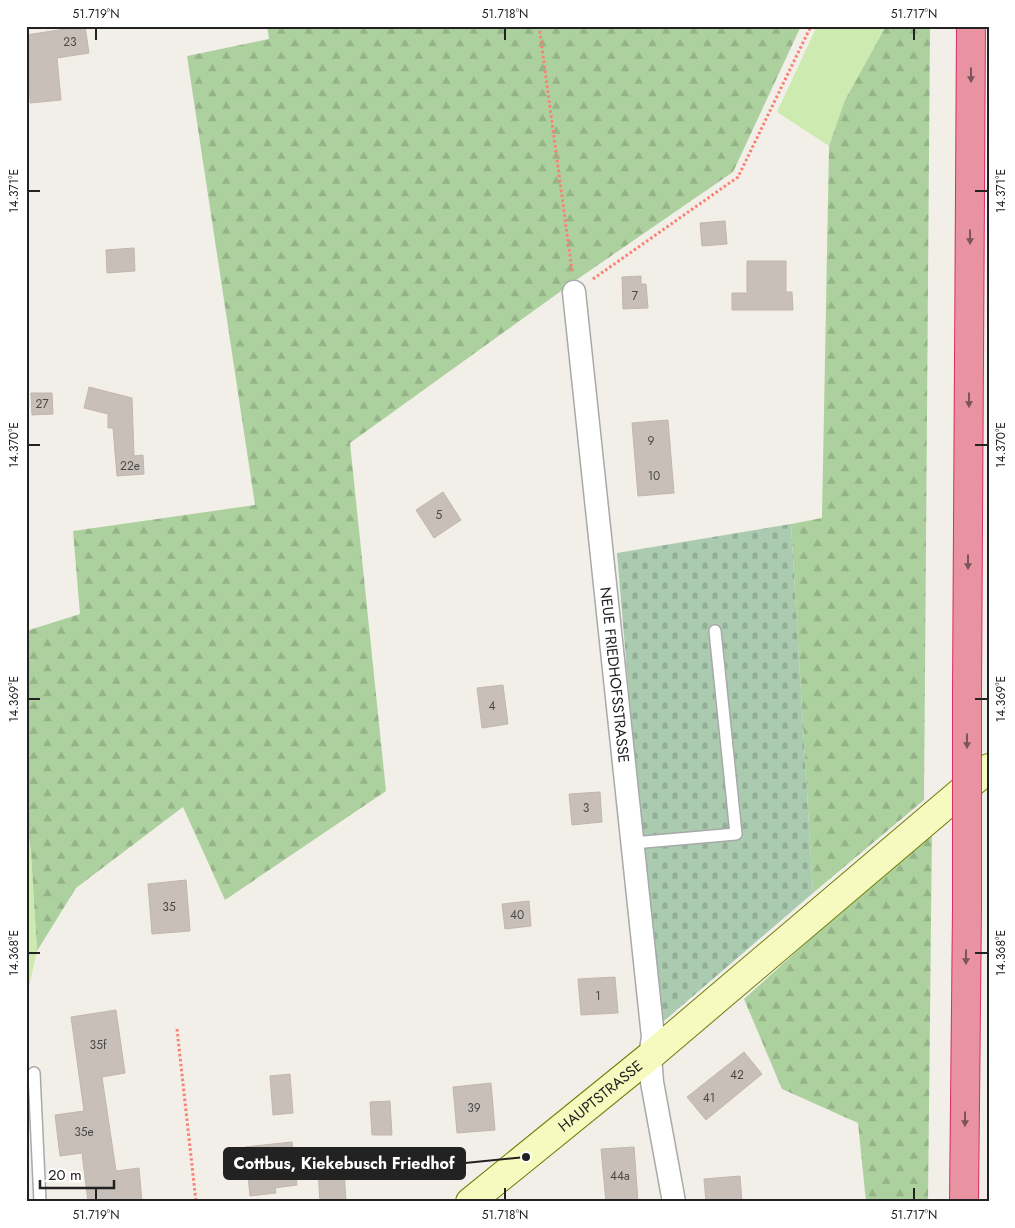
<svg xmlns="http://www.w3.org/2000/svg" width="1015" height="1228" font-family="Jost,sans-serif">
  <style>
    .grass { fill: #cdebb0 }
    .forest { fill: url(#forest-firs) }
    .cemetery { fill: url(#cemetery-stones) }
    .building { fill: #c7bfb8; stroke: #c4b6ab }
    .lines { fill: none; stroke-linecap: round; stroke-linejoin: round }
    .lane-casing { stroke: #a9a9a9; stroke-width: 14 }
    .street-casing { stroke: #a9a9a9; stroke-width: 25 }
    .secondary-casing { stroke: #707d05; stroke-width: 30 }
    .highway-casing { stroke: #dc2a67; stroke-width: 30 }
    .path { stroke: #fa8072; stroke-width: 3; stroke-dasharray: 2.5 2.5; stroke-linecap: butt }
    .lane { stroke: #fff; stroke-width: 11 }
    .street { stroke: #fff; stroke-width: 22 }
    .secondary { stroke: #f7fabf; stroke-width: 28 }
    .highway { stroke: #e892a2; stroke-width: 28 }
    .highway-bridge-casing { stroke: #dc2a67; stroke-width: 30; stroke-linecap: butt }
    .highway-bridge { stroke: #e892a2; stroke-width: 28 }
    .oneway { fill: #7b545c }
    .ticks { fill: none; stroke: #222; stroke-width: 2 }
    .labels { text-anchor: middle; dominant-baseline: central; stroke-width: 4.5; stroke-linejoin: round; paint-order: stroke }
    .number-label { font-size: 12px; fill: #4b4948 }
    .street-label { font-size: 15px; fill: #222; stroke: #fff }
    .leader { fill: none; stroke: #222; stroke-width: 2 }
    .callout-dot { fill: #222; stroke: #fff; stroke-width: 2 }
    .callout { fill: #222; stroke: #222; stroke-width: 2 }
    .callout-label { font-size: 16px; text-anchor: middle; font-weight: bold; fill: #fff }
    .neatline { fill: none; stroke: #222; stroke-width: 2 }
    .ticks-label { font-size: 12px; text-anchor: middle; fill: #222 }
  </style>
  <defs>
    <pattern id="forest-firs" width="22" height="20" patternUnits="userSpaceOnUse" patternTransform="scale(1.25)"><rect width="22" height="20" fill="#add19e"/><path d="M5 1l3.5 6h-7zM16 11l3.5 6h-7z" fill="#95b388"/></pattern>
    <pattern id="cemetery-stones" width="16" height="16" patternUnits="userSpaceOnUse" patternTransform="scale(1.25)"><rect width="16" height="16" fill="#aacbaf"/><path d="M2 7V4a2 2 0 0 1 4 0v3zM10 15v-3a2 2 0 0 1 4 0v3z" fill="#92ae96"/></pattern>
  </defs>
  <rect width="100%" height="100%" fill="#f2efe9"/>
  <!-- grass -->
  <g class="grass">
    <polygon points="817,26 886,26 845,100 829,146 777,112"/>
    <polygon points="26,816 31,852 37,951 26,1000"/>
  </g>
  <!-- forest -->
  <g class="forest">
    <polygon points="267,26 801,26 733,172 582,276 350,443 386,791 225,900 183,807 76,888 37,951 31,852 26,816 26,631 80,614 73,531 255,505 187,56 269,39"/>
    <polygon points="886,26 930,26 924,800 813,893 791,524 822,518 829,146 845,100"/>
    <polygon points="932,829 928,1202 866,1202 858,1123 782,1089 744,999"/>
  </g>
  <!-- cemetery -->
  <polygon class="cemetery" points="791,524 813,893 657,1027 617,553"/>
  <!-- building -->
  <g class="building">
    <polygon points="85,26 89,53 57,58 61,100 30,103 29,72 26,72 26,35"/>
    <polygon points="725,221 727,244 702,246 700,223"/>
    <polygon points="134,248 135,271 107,273 106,250"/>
    <polygon points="747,261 786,261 786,292 792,292 793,310 732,310 732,293 747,293"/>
    <polygon points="641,276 641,284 646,284 648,308 623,309 622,277"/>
    <polygon points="89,387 132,398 134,456 143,455 144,474 117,476 113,428 108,428 108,414 84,408"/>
    <polygon points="31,393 52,393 53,414 32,415"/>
    <polygon points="668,420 674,493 638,496 632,423"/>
    <polygon points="443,492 461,520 434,538 416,510"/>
    <polygon points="503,685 508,724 482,728 477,688"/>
    <polygon points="600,792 602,822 572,825 569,794"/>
    <polygon points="186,880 190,931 152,934 148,884"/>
    <polygon points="529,901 531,926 505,929 502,904"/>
    <polygon points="615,977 618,1013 581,1015 578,979"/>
    <polygon points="116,1010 125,1073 102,1077 116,1171 139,1168 142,1202 88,1202 82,1153 60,1156 55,1115 84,1111 71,1017"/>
    <polygon points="744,1052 762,1074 706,1120 687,1097"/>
    <polygon points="290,1074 293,1113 273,1115 270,1076"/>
    <polygon points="491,1083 495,1130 457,1133 453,1087"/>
    <polygon points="390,1101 392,1135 372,1135 370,1102"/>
    <polygon points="292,1142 297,1185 275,1188 276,1193 250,1196 245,1147"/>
    <polygon points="634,1147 638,1202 606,1202 601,1149"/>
    <polygon points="344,1169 346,1202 320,1202 318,1170"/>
    <polygon points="740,1176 742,1202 706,1202 704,1179"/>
  </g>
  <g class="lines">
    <defs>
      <g id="lane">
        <polyline points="633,843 736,834 715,631"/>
        <polyline points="34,1073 40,1202"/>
      </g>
      <g id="street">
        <path id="s1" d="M 574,292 L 653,1037 L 650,1056 L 652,1082 L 674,1202"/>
      </g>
      <g id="secondary">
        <path id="s2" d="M 470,1202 L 650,1056 L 989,768"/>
      </g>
      <g id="highway">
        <polyline points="967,692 971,26"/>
        <polyline points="964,1202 967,908"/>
      </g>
    </defs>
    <!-- lane casing -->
    <use href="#lane" class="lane-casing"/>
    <!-- street casing -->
    <use href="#street" class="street-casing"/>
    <!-- secondary casing -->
    <use href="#secondary" class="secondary-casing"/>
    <!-- highway casing -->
    <use href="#highway" class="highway-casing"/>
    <!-- path -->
    <g class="path">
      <polyline points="539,26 572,271"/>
      <polyline points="593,279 738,177 811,26"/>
      <polyline points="177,1029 196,1202"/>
    </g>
    <!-- lane -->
    <use href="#lane" class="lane"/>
    <!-- street -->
    <use href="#street" class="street"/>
    <!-- secondary -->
    <use href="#secondary" class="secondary"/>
    <!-- highway -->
    <use href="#highway" class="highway"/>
    <defs>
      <polyline id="highway-bridge" points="967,692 967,908"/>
    </defs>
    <!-- highway-bridge casing -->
    <use href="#highway-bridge" class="highway-bridge-casing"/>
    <!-- highway-bridge -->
    <use href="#highway-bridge" class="highway-bridge"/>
  </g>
  <!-- one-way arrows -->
  <defs><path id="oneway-solid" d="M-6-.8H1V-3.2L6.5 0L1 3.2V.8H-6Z" transform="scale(1.25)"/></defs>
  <g class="oneway">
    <use href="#oneway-solid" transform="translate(971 75) rotate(90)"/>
    <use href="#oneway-solid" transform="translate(970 237) rotate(90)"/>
    <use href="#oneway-solid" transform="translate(969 400) rotate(90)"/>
    <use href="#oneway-solid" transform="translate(968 562) rotate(90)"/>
    <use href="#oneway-solid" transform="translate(967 741) rotate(90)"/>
    <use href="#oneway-solid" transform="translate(966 957) rotate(90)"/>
    <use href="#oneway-solid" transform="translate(965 1119) rotate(90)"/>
  </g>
  <!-- ticks -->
  <path class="ticks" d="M 96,28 L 96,40M 505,28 L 505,40M 914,28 L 914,40M 28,191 L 40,191M 975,191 L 988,191M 28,445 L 40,445M 975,445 L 988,445M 28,699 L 40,699M 975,699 L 988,699M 28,953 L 40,953M 975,953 L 988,953M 96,1188 L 96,1200M 505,1188 L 505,1200M 914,1188 L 914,1200"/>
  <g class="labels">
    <!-- number labels -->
    <g class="number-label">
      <text x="70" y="42">23</text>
      <text x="635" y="296">7</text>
      <text x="42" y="404">27</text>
      <text x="651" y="441">9</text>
      <text x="130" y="466">22e</text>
      <text x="654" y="476">10</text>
      <text x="439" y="515">5</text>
      <text x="492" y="706">4</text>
      <text x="586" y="808">3</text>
      <text x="169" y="907">35</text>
      <text x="517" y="915">40</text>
      <text x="598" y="996">1</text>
      <text x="98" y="1045">35f</text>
      <text x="737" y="1075">42</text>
      <text x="709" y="1098">41</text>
      <text x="474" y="1108">39</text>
      <text x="84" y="1132">35e</text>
      <text x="620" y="1176">44a</text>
    </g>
    <!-- street labels -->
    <g class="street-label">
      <text stroke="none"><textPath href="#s1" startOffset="385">NEUE FRIEDHOFSSTRASSE</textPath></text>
      <text stroke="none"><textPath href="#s2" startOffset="168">HAUPTSTRASSE</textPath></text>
    </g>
  </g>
  <!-- callouts -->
  <path class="leader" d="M526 1157L465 1163"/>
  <circle class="callout-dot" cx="526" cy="1157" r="5"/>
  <rect class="callout" x="224" y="1148" width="241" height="31" rx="5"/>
  <g class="callout-label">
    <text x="344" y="1169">Cottbus, Kiekebusch Friedhof</text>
  </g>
  <!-- border -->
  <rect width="1015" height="1228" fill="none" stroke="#ffffff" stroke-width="55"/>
  <!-- scale -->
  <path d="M40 1180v8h74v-8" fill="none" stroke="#222222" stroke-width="2.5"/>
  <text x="48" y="1180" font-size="15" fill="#222222" stroke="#ffffff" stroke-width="4" paint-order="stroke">20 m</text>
  <rect x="28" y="28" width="960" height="1172" class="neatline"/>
  <g class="ticks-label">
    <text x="96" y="18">51.719°N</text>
    <text x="505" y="18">51.718°N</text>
    <text x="914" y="18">51.717°N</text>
    <text transform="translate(1001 191) rotate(-90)" y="4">14.371°E</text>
    <text transform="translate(14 191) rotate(-90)" y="4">14.371°E</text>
    <text transform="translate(1001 445) rotate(-90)" y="4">14.370°E</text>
    <text transform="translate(14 445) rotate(-90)" y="4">14.370°E</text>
    <text transform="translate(1001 699) rotate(-90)" y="4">14.369°E</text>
    <text transform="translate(14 699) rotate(-90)" y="4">14.369°E</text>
    <text transform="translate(1001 953) rotate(-90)" y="4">14.368°E</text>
    <text transform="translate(14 953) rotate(-90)" y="4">14.368°E</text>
    <text x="96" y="1219">51.719°N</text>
    <text x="505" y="1219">51.718°N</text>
    <text x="914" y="1219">51.717°N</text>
  </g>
</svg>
